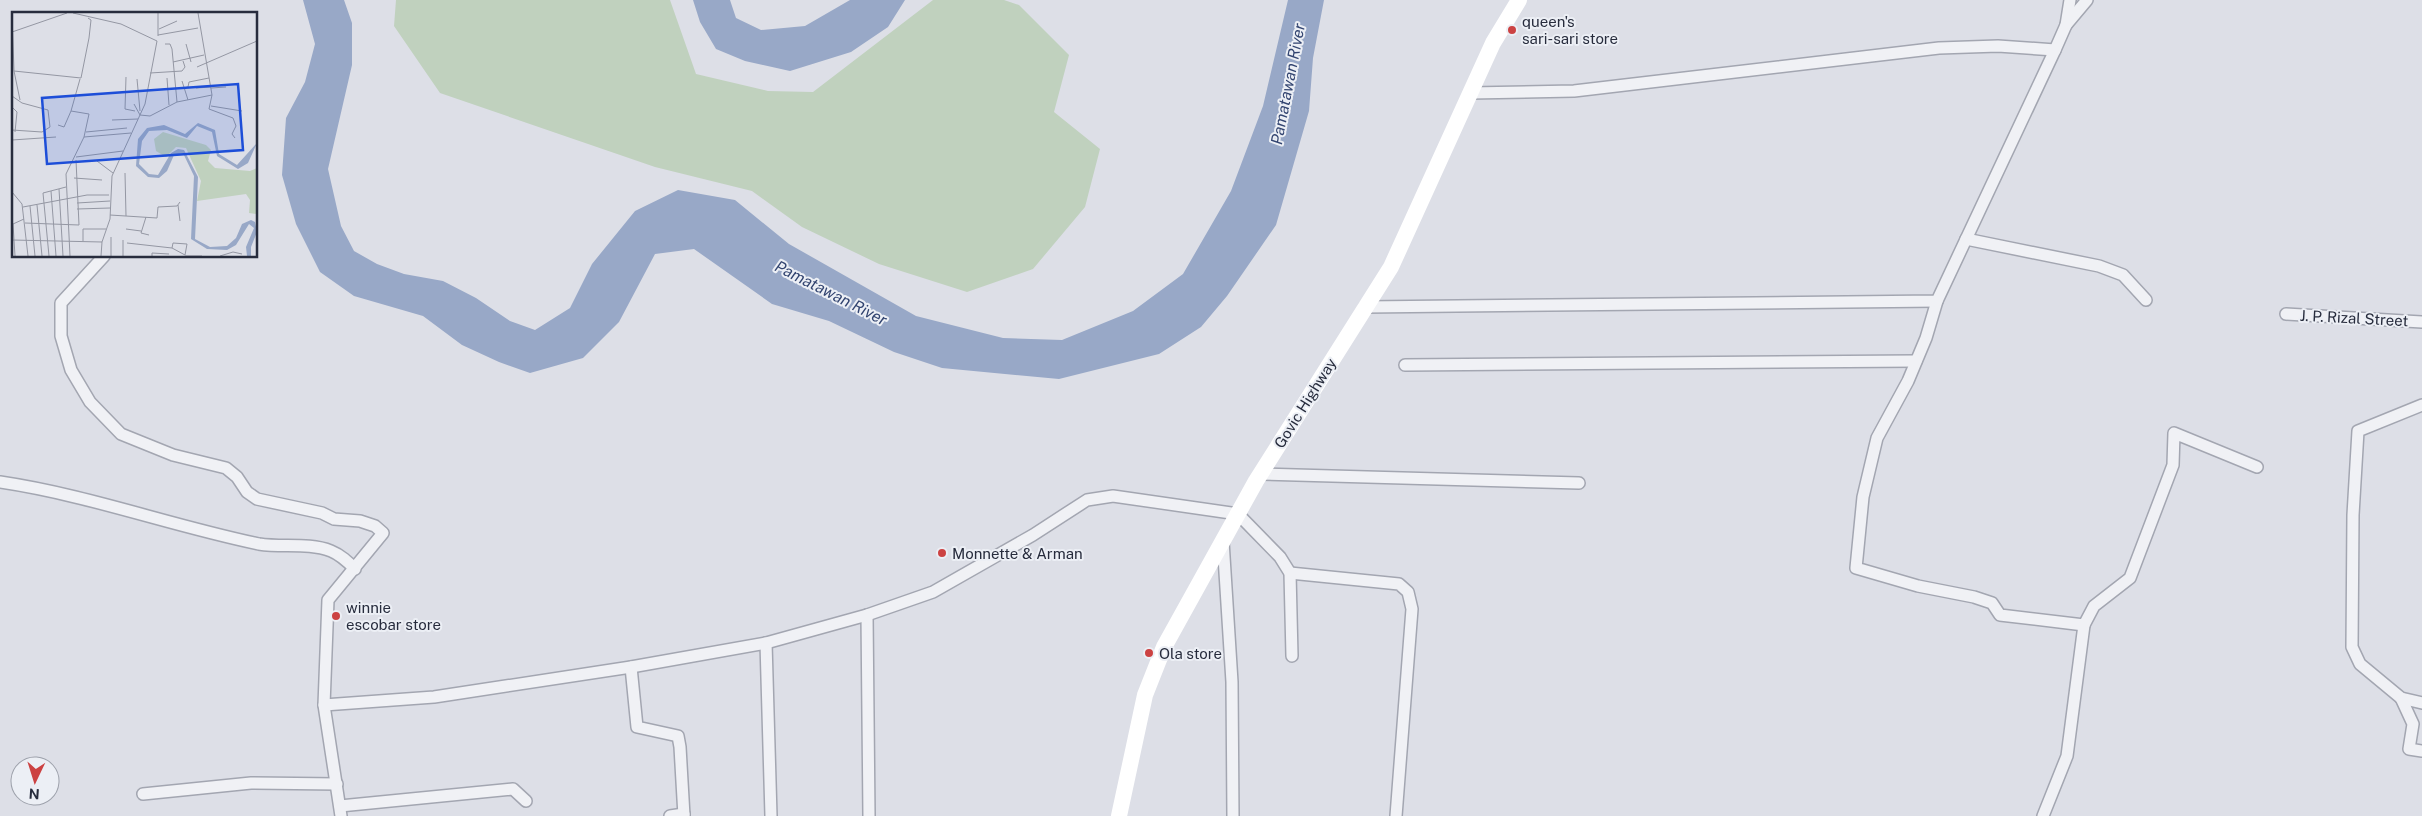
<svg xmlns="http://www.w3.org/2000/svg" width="2422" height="816" font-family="'Public Sans',sans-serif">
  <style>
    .green { fill: #c0d1be }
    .water { fill: #98a8c7 }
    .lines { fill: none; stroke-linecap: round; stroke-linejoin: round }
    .minor-casing { stroke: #a3a6b1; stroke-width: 14 }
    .minor { stroke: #f0f1f5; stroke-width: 11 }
    .secondary { stroke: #fff; stroke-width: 16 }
    .poi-dot { fill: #cc4242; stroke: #eceff5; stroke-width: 2 }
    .labels { text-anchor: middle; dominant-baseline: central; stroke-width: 4; stroke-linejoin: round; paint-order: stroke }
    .poi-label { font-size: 15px; fill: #272c3d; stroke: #eceff5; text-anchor: start }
    .street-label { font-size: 15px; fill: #272c3d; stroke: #eceff5 }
    .water-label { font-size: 16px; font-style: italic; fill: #324470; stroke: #eceff5 }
    .inset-road { fill: none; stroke: #9497a3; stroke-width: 1 }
    .view { fill: #1d4ed8; fill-opacity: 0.15; stroke: #1d4ed8; stroke-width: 2.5 }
    .inset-edge { fill: none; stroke: #272c3d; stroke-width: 2.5 }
  </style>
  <rect width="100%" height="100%" fill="#dddfe7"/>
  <!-- green -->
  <polygon class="green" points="396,0 670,0 696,74 768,91 813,92 933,0 1004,0 1019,5 1069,55 1054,112 1100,149 1085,207 1033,269 967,292 879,264 802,227 752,191 655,167 440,93 394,26"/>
  <!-- water -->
  <g class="water">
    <polygon points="303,0 344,0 352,23 352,65 328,169 341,226 354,251 377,264 404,274 443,281 476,298 510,321 535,330 570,308 592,264 635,211 678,190 735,200 789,244 916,316 1003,338 1062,340 1133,311 1183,274 1231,191 1263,106 1288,0 1324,0 1313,58 1309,111 1276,225 1227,296 1201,327 1159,354 1059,379 942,368 894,352 829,321 772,304 694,249 655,254 619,322 583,358 530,373 499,362 462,345 423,316 354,296 320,272 296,224 282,175 286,118 305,82 315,44"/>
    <polygon points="693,0 730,0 736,18 761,30 805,26 850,0 905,0 888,27 851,52 790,71 745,61 716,49 700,22"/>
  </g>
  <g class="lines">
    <defs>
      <g id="minor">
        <polyline points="2066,25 2087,0"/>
        <polyline points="1470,93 1574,91 1939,48 1998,46 2055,50"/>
        <polyline points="1966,239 2099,266 2123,275 2146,300"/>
        <polyline points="104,256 61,303 61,336 71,370 90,402 121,434 173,455 226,468 237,477 247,492 257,499 322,513 334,519 360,521 375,526 383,533 328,600 324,705 341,816"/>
        <polyline points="1937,301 1926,338 1908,381 1877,438 1863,497 1856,568 1918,586 1974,597 1992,603 2000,615 2084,625 2094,606 2130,578 2173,465 2174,433 2257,467"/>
        <polyline points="1365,307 1937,301 2055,50 2066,25 2070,0"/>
        <polyline points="2286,314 2422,322"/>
        <polyline points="1405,365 1916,361"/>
        <polyline points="2422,405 2358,431 2353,515 2352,647 2360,664 2401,698 2422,703"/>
        <polyline points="1261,474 1579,483"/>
        <path d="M 0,482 C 88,495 172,526 259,544 C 282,548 308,542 331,551 C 341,555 348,562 355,569"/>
        <polyline points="1223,541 1232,682 1233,816"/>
        <polyline points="1290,573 1399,584 1408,592 1412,609 1396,816"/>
        <polyline points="867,615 869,816"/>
        <polyline points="766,643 771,816"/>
        <polyline points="631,667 637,727 678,736 680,747 684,816"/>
        <polyline points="2401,698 2413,724 2409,749 2422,751"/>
        <polyline points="324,705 434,697 631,667 766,643 867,615 933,592 1033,535 1087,500 1113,496 1238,514 1280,557 1290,573 1292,656"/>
        <polyline points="143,794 251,783 337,784"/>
        <polyline points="340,806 513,789 526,801"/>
        <polyline points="670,816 684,814"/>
        <polyline points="2043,816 2067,756 2084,625"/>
      </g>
    </defs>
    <!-- minor casing -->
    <use href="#minor" class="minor-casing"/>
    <!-- minor -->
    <use href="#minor" class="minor"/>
    <!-- secondary -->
    <polyline class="secondary" points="1119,816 1145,695 1164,647 1256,481 1391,267 1493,43 1519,0"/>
  </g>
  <!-- markers -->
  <g class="poi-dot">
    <circle cx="1512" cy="30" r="5"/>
    <circle cx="942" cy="553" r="5"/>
    <circle cx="336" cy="616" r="5"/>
    <circle cx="1149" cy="653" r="5"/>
  </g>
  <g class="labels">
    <!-- poi labels -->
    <g class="poi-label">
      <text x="1522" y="21">queen's<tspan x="1522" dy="17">sari-sari store</tspan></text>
      <text x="952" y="553">Monnette &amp; Arman</text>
      <text x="346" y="607">winnie<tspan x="346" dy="17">escobar store</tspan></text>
      <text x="1159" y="653">Ola store</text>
    </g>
    <!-- street labels -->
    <g class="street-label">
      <text transform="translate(2354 318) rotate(3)">J. P. Rizal Street</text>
      <text transform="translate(1305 403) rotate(-58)">Govic Highway</text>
    </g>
    <!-- water labels -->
    <g class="water-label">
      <text transform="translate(1288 84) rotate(-79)">Pamatawan River</text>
      <text transform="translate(831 293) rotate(27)">Pamatawan River</text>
    </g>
  </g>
  <!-- overview -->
  <g transform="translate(12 12)">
    <rect width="245" height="245" fill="#dddfe7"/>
    <path d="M 151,120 L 194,133 L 199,138 L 196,149 L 203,156 L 238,159 L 245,156 L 245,202 L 237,201 L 238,188 L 234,182 L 185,189 L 189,169 L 174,136 L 164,135 L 154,145 L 144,139 L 142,127 Z" fill="#c0d1be"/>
    <path d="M 186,111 L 203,118 L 207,142 L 225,153 L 245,131 L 236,151 L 226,157 L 205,144 L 200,120 L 185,114 L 175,126 L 155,118 L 137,119 L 130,129 L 127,152 L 137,162 L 146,163 L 159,141 L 166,137 L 172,138 L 186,165 L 183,227 L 198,235 L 215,234 L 224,226 L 230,212 L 239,208 L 243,210 L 245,220 L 239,235 L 239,244 L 235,244 L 234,235 L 242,216 L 237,212 L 224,233 L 215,238 L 195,237 L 179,227 L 182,164 L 171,141 L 162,143 L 155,159 L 147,166 L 136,165 L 124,154 L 126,127 L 135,116 L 152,113 L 173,122 Z" fill="#98a8c7"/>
    <path class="inset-road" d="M 61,1 L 109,12 L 145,29 L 133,92 L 100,164 L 98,207 L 90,230 L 89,244M 146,1 L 146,24M 186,1 L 200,83 L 197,97 L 221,106 L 224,114 L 220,122 L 223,126M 0,3 L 2,59 L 8,88M 147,17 L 165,9M 0,20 L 55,1M 146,23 L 186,16M 153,32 L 158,32 L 160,37 L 165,90M 174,32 L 179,50M 161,50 L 192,43M 185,55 L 245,29M 2,59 L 69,66 L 77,26 L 79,8 L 76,6M 138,61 L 170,59 L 173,55 L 171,49M 114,65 L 113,97 L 123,99M 155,66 L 157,93M 125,67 L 128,99M 170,69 L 176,88M 171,76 L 176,75 L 177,70 L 197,66M 184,76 L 199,75M 199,76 L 214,75M 0,84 L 10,91 L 36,98 L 38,115 L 30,120 L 0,118M 122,92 L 128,103 L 138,104 L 165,90 L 200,83M 199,94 L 230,99M 0,95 L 5,100 L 3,120M 59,99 L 68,67M 100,108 L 126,107M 46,113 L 52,115 L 59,99 L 77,102 L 72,125M 74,120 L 115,116M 0,128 L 44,125M 64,145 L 111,139M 85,149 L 101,161M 113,161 L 114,204M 62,166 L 90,168M 47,177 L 51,244M 39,179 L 44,244M 0,180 L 10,192 L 16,244M 65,191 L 98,189M 25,193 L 30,244M 166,193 L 168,209M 18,194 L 23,244M 11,195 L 75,183 L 97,183M 65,197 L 98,196M 98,203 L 145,206 L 146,195 L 165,194 L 168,190M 134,205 L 129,221 L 137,223M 13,211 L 67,213 L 64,148M 114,217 L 129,219M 0,228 L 90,230M 111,228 L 111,244M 71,229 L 71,217 L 94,217M 115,231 L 160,236 L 161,231 L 175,232 L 173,243 L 160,236M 3,244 L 1,212 L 12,207M 37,244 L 31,181 L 54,175M 58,244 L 54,162 L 72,125 L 119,121M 99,244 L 99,225M 140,244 L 140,241 L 157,242M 173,244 L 190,244M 208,244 L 221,240 L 230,242"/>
    <path class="view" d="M 226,72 L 231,138 L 35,152 L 30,86 Z"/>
    <rect width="245" height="245" class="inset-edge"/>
  </g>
  <!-- north arrow -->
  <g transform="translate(35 781) rotate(184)"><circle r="24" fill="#eceff5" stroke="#9da1ab"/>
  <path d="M0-4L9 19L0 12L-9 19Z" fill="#cc4242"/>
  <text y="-8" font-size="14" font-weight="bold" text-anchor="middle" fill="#272c3d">N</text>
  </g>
</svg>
